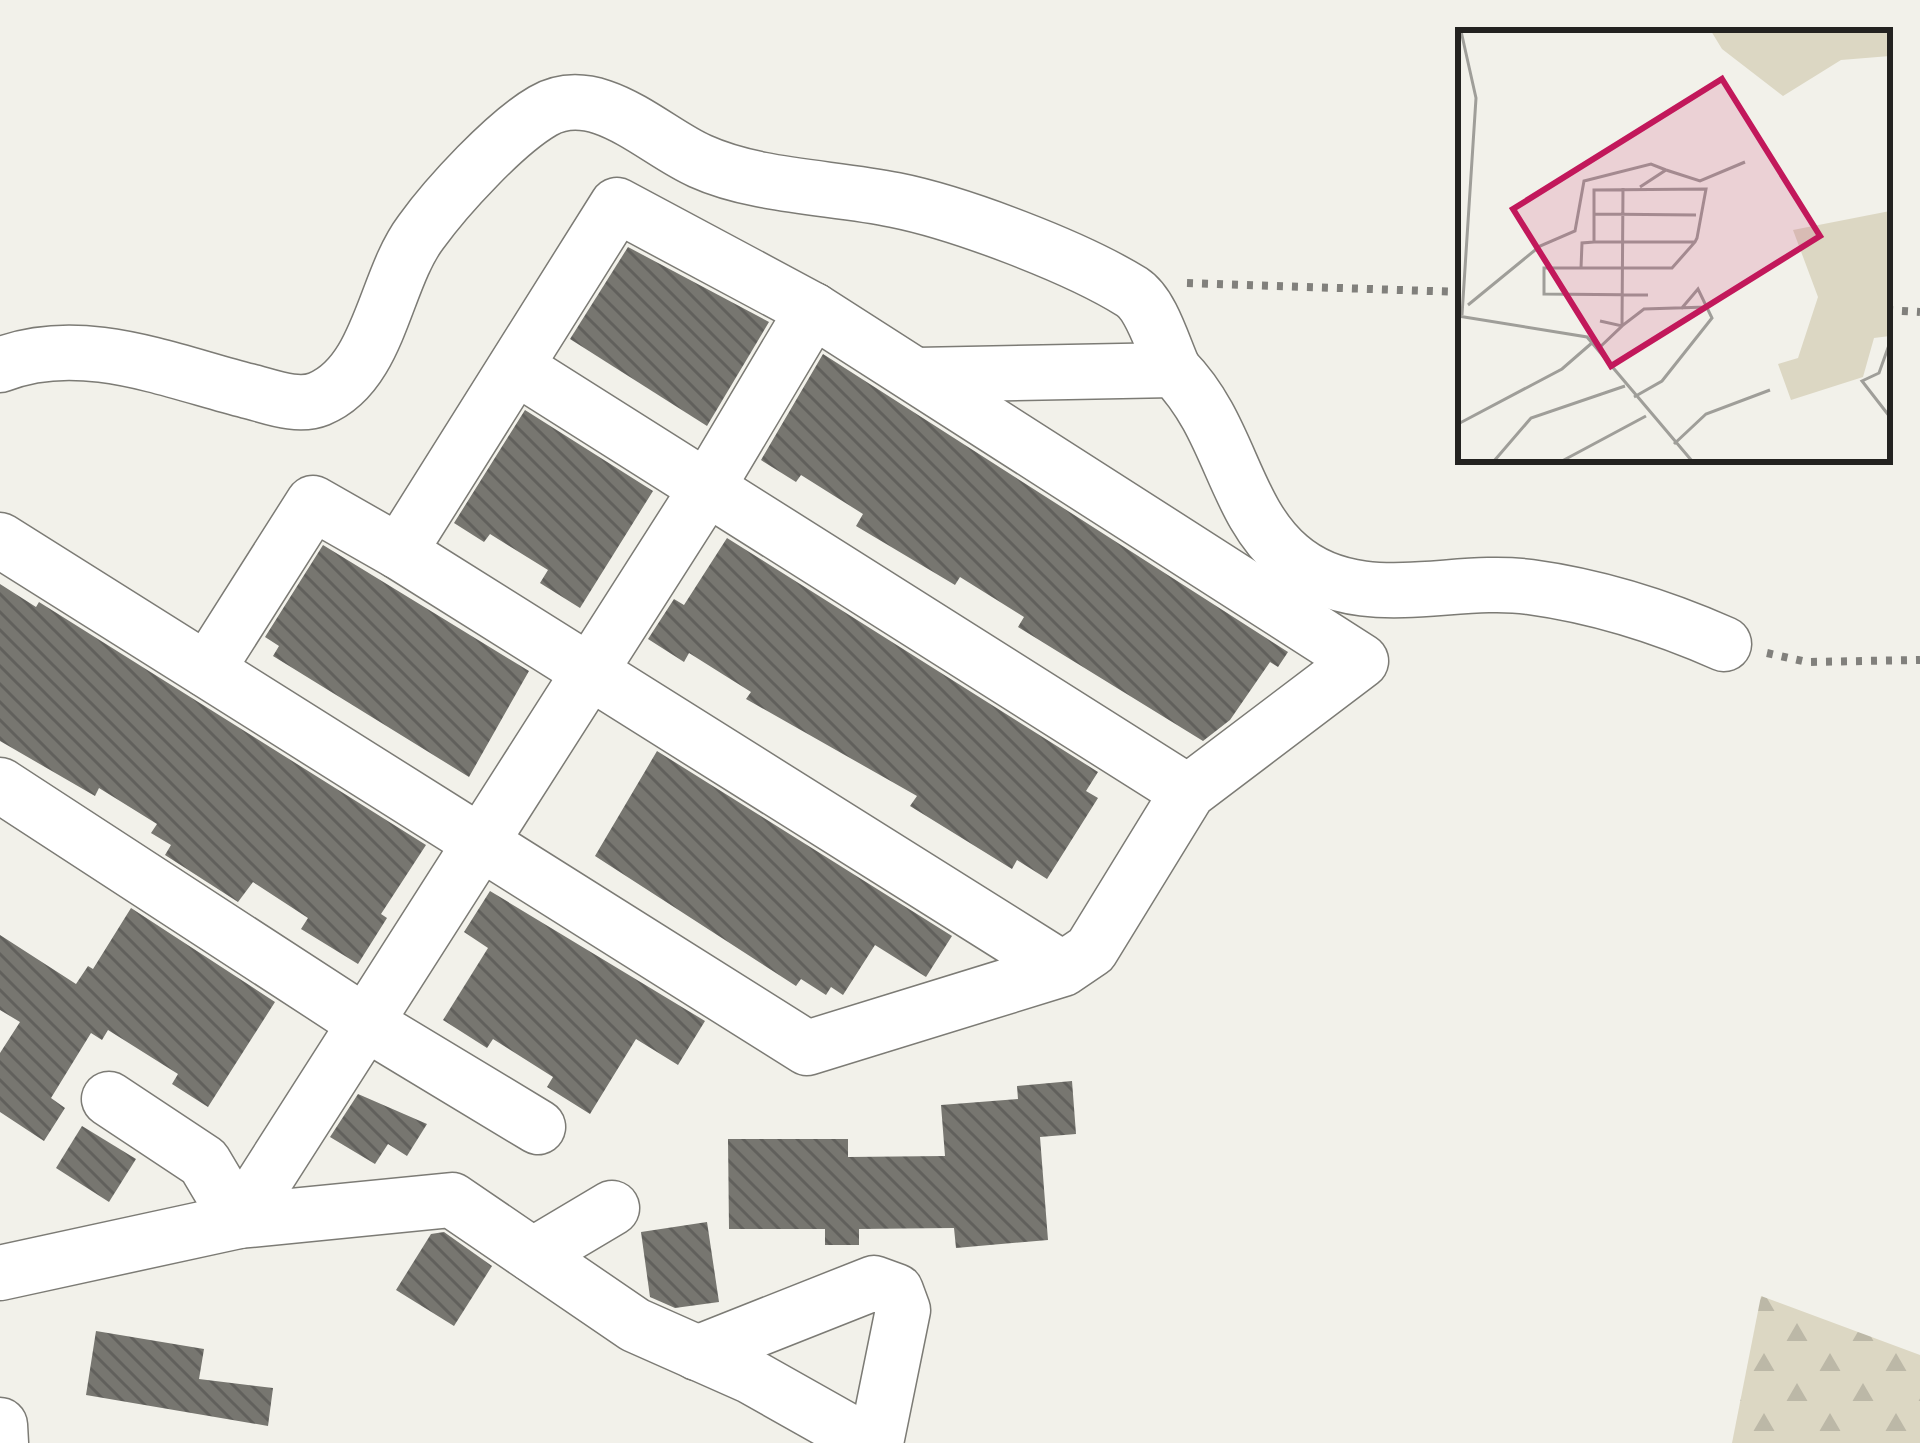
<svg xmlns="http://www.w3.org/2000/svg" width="1920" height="1443" font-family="'Open Sans',sans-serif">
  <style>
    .forest { fill: url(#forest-firs) }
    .building { fill: url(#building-back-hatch) }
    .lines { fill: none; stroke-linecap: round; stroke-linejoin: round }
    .minor-casing { stroke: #7c7b75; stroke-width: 57 }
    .path { stroke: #81807c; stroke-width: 8; stroke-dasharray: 6 9; stroke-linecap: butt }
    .minor { stroke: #fff; stroke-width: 54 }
    .inset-road { fill: none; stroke: #9f9e99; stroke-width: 3 }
    .view { fill: #c2185b; fill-opacity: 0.15; stroke: #c2185b; stroke-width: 6 }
    .inset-edge { fill: none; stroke: #232220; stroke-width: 6 }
  </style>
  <defs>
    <pattern id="forest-firs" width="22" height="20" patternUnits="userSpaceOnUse" patternTransform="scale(3)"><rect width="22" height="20" fill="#dcd7c3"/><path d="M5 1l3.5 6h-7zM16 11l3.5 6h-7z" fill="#bcb8a7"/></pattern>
    <pattern id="building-back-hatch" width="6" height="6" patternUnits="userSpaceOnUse" patternTransform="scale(3)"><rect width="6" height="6" fill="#777670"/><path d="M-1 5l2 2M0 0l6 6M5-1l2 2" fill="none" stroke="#61605c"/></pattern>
  </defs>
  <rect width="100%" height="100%" fill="#f2f1ea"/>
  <!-- forest -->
  <polygon class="forest" points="1761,1296 1920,1355 1920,1443 1732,1443"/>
  <!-- building -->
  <g class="building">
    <polygon points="628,247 769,322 707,426 570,339"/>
    <polygon points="823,354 1288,652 1278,667 1270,662 1230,720 1203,741 1018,627 1024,617 960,577 955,585 856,526 863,514 801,475 796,482 761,460"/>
    <polygon points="525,410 653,491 580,608 540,583 548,570 490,534 484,542 454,523"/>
    <polygon points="727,538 1098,772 1086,791 1098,798 1047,879 1017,860 1012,869 910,806 917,796 746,699 751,692 689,653 684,662 648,639 674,599 684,605"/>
    <polygon points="323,545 529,671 469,777 273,656 279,646 265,637"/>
    <polygon points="0,584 36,607 39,602 426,845 381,914 387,918 358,964 301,929 308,918 253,882 238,902 165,855 171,845 151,833 157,824 99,788 95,796 0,741"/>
    <polygon points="657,751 952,936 926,977 875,945 843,995 831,987 826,995 801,979 796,986 595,856"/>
    <polygon points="490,891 705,1021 678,1065 636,1039 590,1114 547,1087 553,1077 493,1039 487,1048 443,1020 488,948 464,932"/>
    <polygon points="131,908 275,1002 208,1107 172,1084 178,1074 108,1030 102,1040 91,1033 51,1098 65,1108 44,1141 0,1112 0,1053 20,1022 0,1010 0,935 76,984 88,966 93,969"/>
    <polygon points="1072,1081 1076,1134 1040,1137 1048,1240 956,1248 954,1228 859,1229 859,1245 825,1245 825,1229 729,1229 728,1139 848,1139 848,1157 945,1156 941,1105 1018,1099 1017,1086"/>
    <polygon points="358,1094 427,1124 407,1156 388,1144 375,1164 330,1137"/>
    <polygon points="82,1126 136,1159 109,1202 56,1168"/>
    <polygon points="707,1222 719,1302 675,1308 650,1297 641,1232"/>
    <polygon points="444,1232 492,1266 454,1326 396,1290 431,1234"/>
    <polygon points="96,1331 204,1349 199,1379 273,1388 268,1426 86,1395"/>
  </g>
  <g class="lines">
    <defs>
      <g id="minor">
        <path d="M 0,365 C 81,333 169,371 248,391 C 269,396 297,408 319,399 C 380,374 384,281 421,232 C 447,196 505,133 543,111 C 597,80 654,141 700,161 C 757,187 833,187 895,200 C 960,213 1076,257 1132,292 C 1152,305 1164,349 1174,370"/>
        <polyline points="519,369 1188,792"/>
        <path d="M 917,375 L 1174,370 C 1231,428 1233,509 1289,557 C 1357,616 1450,576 1530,587 C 1596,596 1663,617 1724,644"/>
        <polyline points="0,540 807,1048 1063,969 1091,950 1188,792 1361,661 813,310 617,205 399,552 1063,969"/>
        <polyline points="207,670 313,503 399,552"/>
        <polyline points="0,785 364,1022 538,1127"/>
        <polyline points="109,1099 204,1162 239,1221 452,1200 635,1325 750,1376 869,1443"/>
        <polyline points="533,1255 612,1208"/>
        <polyline points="0,1273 239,1221 707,488 813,310"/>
        <polyline points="697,1353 874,1283 896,1291 903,1310 876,1443"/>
        <polyline points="0,1425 1,1443"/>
      </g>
    </defs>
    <!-- minor casing -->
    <use href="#minor" class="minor-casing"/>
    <!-- path -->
    <g class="path">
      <polyline points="1187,283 1461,292"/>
      <polyline points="1887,310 1920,312"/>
      <polyline points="1767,653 1807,662 1920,660"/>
    </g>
    <!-- minor -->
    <use href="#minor" class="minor"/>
  </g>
  <!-- overview -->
  <g transform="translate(1458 30)">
    <rect width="432" height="432" fill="#f2f1ea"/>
    <path d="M 253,1 L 432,1 L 432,26 L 383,30 L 325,66 L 264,19 ZM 432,181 L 432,306 L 416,308 L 405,347 L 333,370 L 320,334 L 340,328 L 360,267 L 335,200 Z" fill="#dcd7c3"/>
    <path class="inset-road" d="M 3,1 L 18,68 L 4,285M 182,157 L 208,140 L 242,151 L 287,132M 137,184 L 238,185M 123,238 L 124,213 L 136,212M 190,265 L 86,264 L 86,238 L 214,238 L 237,212 L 239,208 L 248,159 L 136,160 L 136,212 L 237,212M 10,275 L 82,216 L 117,201 L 126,151 L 193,134 L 208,140M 0,286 L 129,307 L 234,431M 142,291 L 164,296 L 186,279 L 249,277M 431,315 L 421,343 L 404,351 L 432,387M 141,318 L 164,296 L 165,158M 176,367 L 204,351 L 254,288 L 240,259 L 223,279M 0,394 L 104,339 L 135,312M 216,414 L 248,384 L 312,360M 36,431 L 73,388 L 167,356M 104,431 L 188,386"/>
    <path class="view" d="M 264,49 L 362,206 L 153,336 L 55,179 Z"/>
    <rect width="432" height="432" class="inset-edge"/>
  </g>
</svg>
